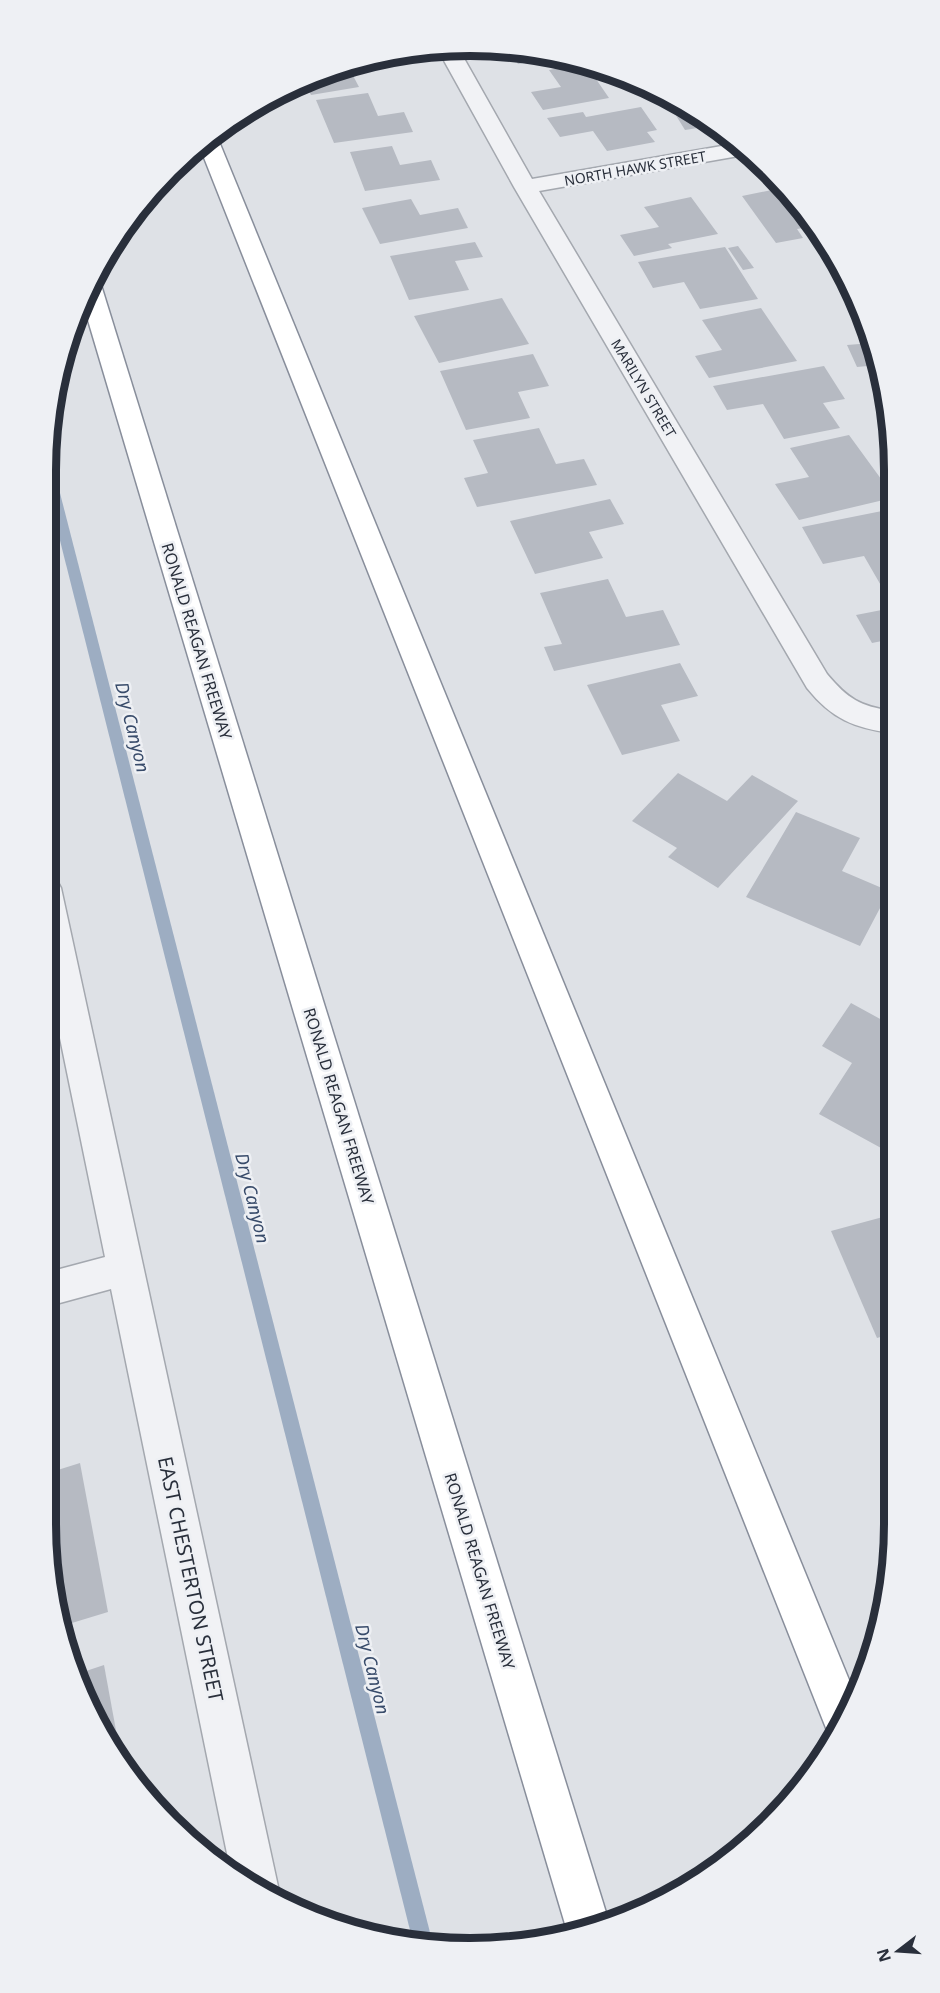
<svg xmlns="http://www.w3.org/2000/svg" width="940" height="1993" font-family="'Noto Sans',sans-serif">
  <style>
    .lines { fill: none; stroke-linecap: round; stroke-linejoin: round }
    .stream { fill: #9dadc2; fill-rule: evenodd }
    .building { fill: #b6bac2 }
    .street-casing { stroke: #a4a8af; stroke-width: 3 }
    .highway-casing { stroke: #888e9b; stroke-width: 3 }
    .street { fill: #f1f2f5; fill-rule: evenodd }
    .highway { fill: #fff; fill-rule: evenodd }
    .labels { text-anchor: middle; dominant-baseline: central; stroke-width: 5; stroke-linejoin: round; paint-order: stroke }
    .far-street-label { font-size: 14px; fill: #292f3b; stroke: #eef0f4 }
    .street-label { font-size: 16px; fill: #292f3b; stroke: #eef0f4 }
    .water-label { font-size: 18px; font-style: italic; fill: #384b6a; stroke: #eef0f4 }
    .near-street-label { font-size: 20px; fill: #292f3b; stroke: #eef0f4 }
    .rim { fill: none; stroke: #292f3b; stroke-width: 8 }
  </style>
  <rect width="100%" height="100%" fill="#dee1e6"/>
  <g class="lines">
    <!-- stream -->
    <polygon class="stream" points="46,458 52,462 433,1944 413,1942 45,481"/>
  </g>
  <!-- building -->
  <g class="building">
    <polygon points="508,49 553,53 563,56 518,64"/>
    <polygon points="375,57 378,63 349,68 359,87 311,95 303,79"/>
    <polygon points="585,63 609,98 543,110 531,92 561,87 549,70"/>
    <polygon points="368,93 378,116 404,112 413,132 334,143 316,100"/>
    <polygon points="641,107 657,130 647,132 655,142 607,151 593,131 560,137 547,118 583,112 586,117"/>
    <polygon points="685,107 691,111 716,125 685,130 672,109"/>
    <polygon points="392,146 400,165 431,160 440,180 365,191 350,152"/>
    <polygon points="772,190 784,205 798,203 807,211 815,226 797,229 803,238 776,243 742,196"/>
    <polygon points="691,197 718,234 668,244 672,248 634,256 620,235 659,227 644,207"/>
    <polygon points="411,199 420,215 458,208 468,228 380,244 362,208"/>
    <polygon points="475,242 483,257 455,261 469,290 409,300 390,256"/>
    <polygon points="738,246 754,268 743,270 728,248"/>
    <polygon points="725,247 758,299 700,309 684,282 653,288 638,262"/>
    <polygon points="502,298 529,344 439,363 414,316"/>
    <polygon points="761,308 797,361 709,378 695,356 722,350 702,320"/>
    <polygon points="872,343 878,365 857,367 847,345"/>
    <polygon points="533,354 549,386 518,392 530,418 466,430 440,371"/>
    <polygon points="824,366 845,399 823,403 840,428 784,439 763,404 727,410 713,386"/>
    <polygon points="539,428 556,464 584,459 597,485 477,507 464,478 488,473 473,440"/>
    <polygon points="849,435 892,494 892,498 799,520 775,484 809,477 790,448"/>
    <polygon points="610,499 624,524 589,532 603,558 535,574 510,521"/>
    <polygon points="892,509 892,587 883,589 864,556 823,564 802,527"/>
    <polygon points="608,579 626,617 663,610 680,645 554,671 544,647 562,644 540,593"/>
    <polygon points="892,608 892,639 872,643 856,615"/>
    <polygon points="680,663 698,696 661,705 680,741 622,755 587,685"/>
    <polygon points="678,773 727,801 752,775 798,801 718,888 668,857 677,848 632,821"/>
    <polygon points="796,812 860,838 842,871 889,891 860,946 746,897"/>
    <polygon points="851,1003 893,1026 892,1154 819,1114 852,1063 822,1046"/>
    <polygon points="894,1214 894,1333 877,1338 831,1231"/>
    <polygon points="80,1463 108,1612 62,1626 45,1523 45,1474"/>
    <polygon points="104,1665 122,1763 102,1735 74,1675"/>
  </g>
  <g class="lines">
    <defs>
      <g id="street">
        <path d="M 457,46 L 532,179 L 739,143 L 750,154 L 539,191 L 827,674 C 848,699 860,706 892,711 L 892,733 C 854,728 832,719 807,688 L 514,187 L 437,48 Z"/>
        <polygon points="45,875 56,879 61,888 279,1891 276,1898 258,1891 230,1868 111,1289 45,1307 45,1273 105,1257 45,965"/>
      </g>
      <g id="highway">
        <polygon points="213,134 218,139 856,1697 832,1735 828,1733 822,1718 199,145"/>
        <polygon points="93,279 97,280 101,285 608,1919 568,1934 82,300"/>
      </g>
    </defs>
    <!-- street casing -->
    <use href="#street" class="street-casing"/>
    <!-- highway casing -->
    <use href="#highway" class="highway-casing"/>
    <!-- street -->
    <use href="#street" class="street"/>
    <!-- highway -->
    <use href="#highway" class="highway"/>
  </g>
  <g class="labels">
    <!-- far-street labels -->
    <g class="far-street-label">
      <text transform="translate(635 168) rotate(-10)">NORTH HAWK STREET</text>
      <text transform="translate(644 388) rotate(59)">MARILYN STREET</text>
    </g>
    <!-- street labels -->
    <g class="street-label">
      <text transform="translate(197 641) rotate(73)">RONALD REAGAN FREEWAY</text>
      <text transform="translate(339 1106) rotate(73)">RONALD REAGAN FREEWAY</text>
      <text transform="translate(480 1571) rotate(73)">RONALD REAGAN FREEWAY</text>
    </g>
    <!-- water labels -->
    <g class="water-label">
      <text transform="translate(133 727) rotate(76)">Dry Canyon</text>
      <text transform="translate(253 1198) rotate(76)">Dry Canyon</text>
      <text transform="translate(373 1669) rotate(76)">Dry Canyon</text>
    </g>
    <!-- near-street labels -->
    <g class="near-street-label">
      <text transform="translate(191 1579) rotate(78)">EAST CHESTERTON STREET</text>
    </g>
  </g>
  <!-- crop -->
  <path d="M0 0H940V1993H0ZM470 56H470A414 414 0 0 1 884 470V1524A414 414 0 0 1 470 1938H470A414 414 0 0 1 56 1524V470A414 414 0 0 1 470 56Z" fill="#eef0f4" fill-rule="evenodd"/>
  <path class="rim" d="M470 56H470A414 414 0 0 1 884 470V1524A414 414 0 0 1 470 1938H470A414 414 0 0 1 56 1524V470A414 414 0 0 1 470 56Z"/>
  <!-- north arrow -->
  <g transform="translate(898 1951) rotate(253)" stroke="#eef0f4" stroke-width="4.5" paint-order="stroke">
  <path d="M0-4.5L10 22L0 15L-10 22Z" fill="#292f3b"/>
  <text y="-9" font-size="16" font-weight="bold" text-anchor="middle" fill="#292f3b">N</text>
  </g>
</svg>
